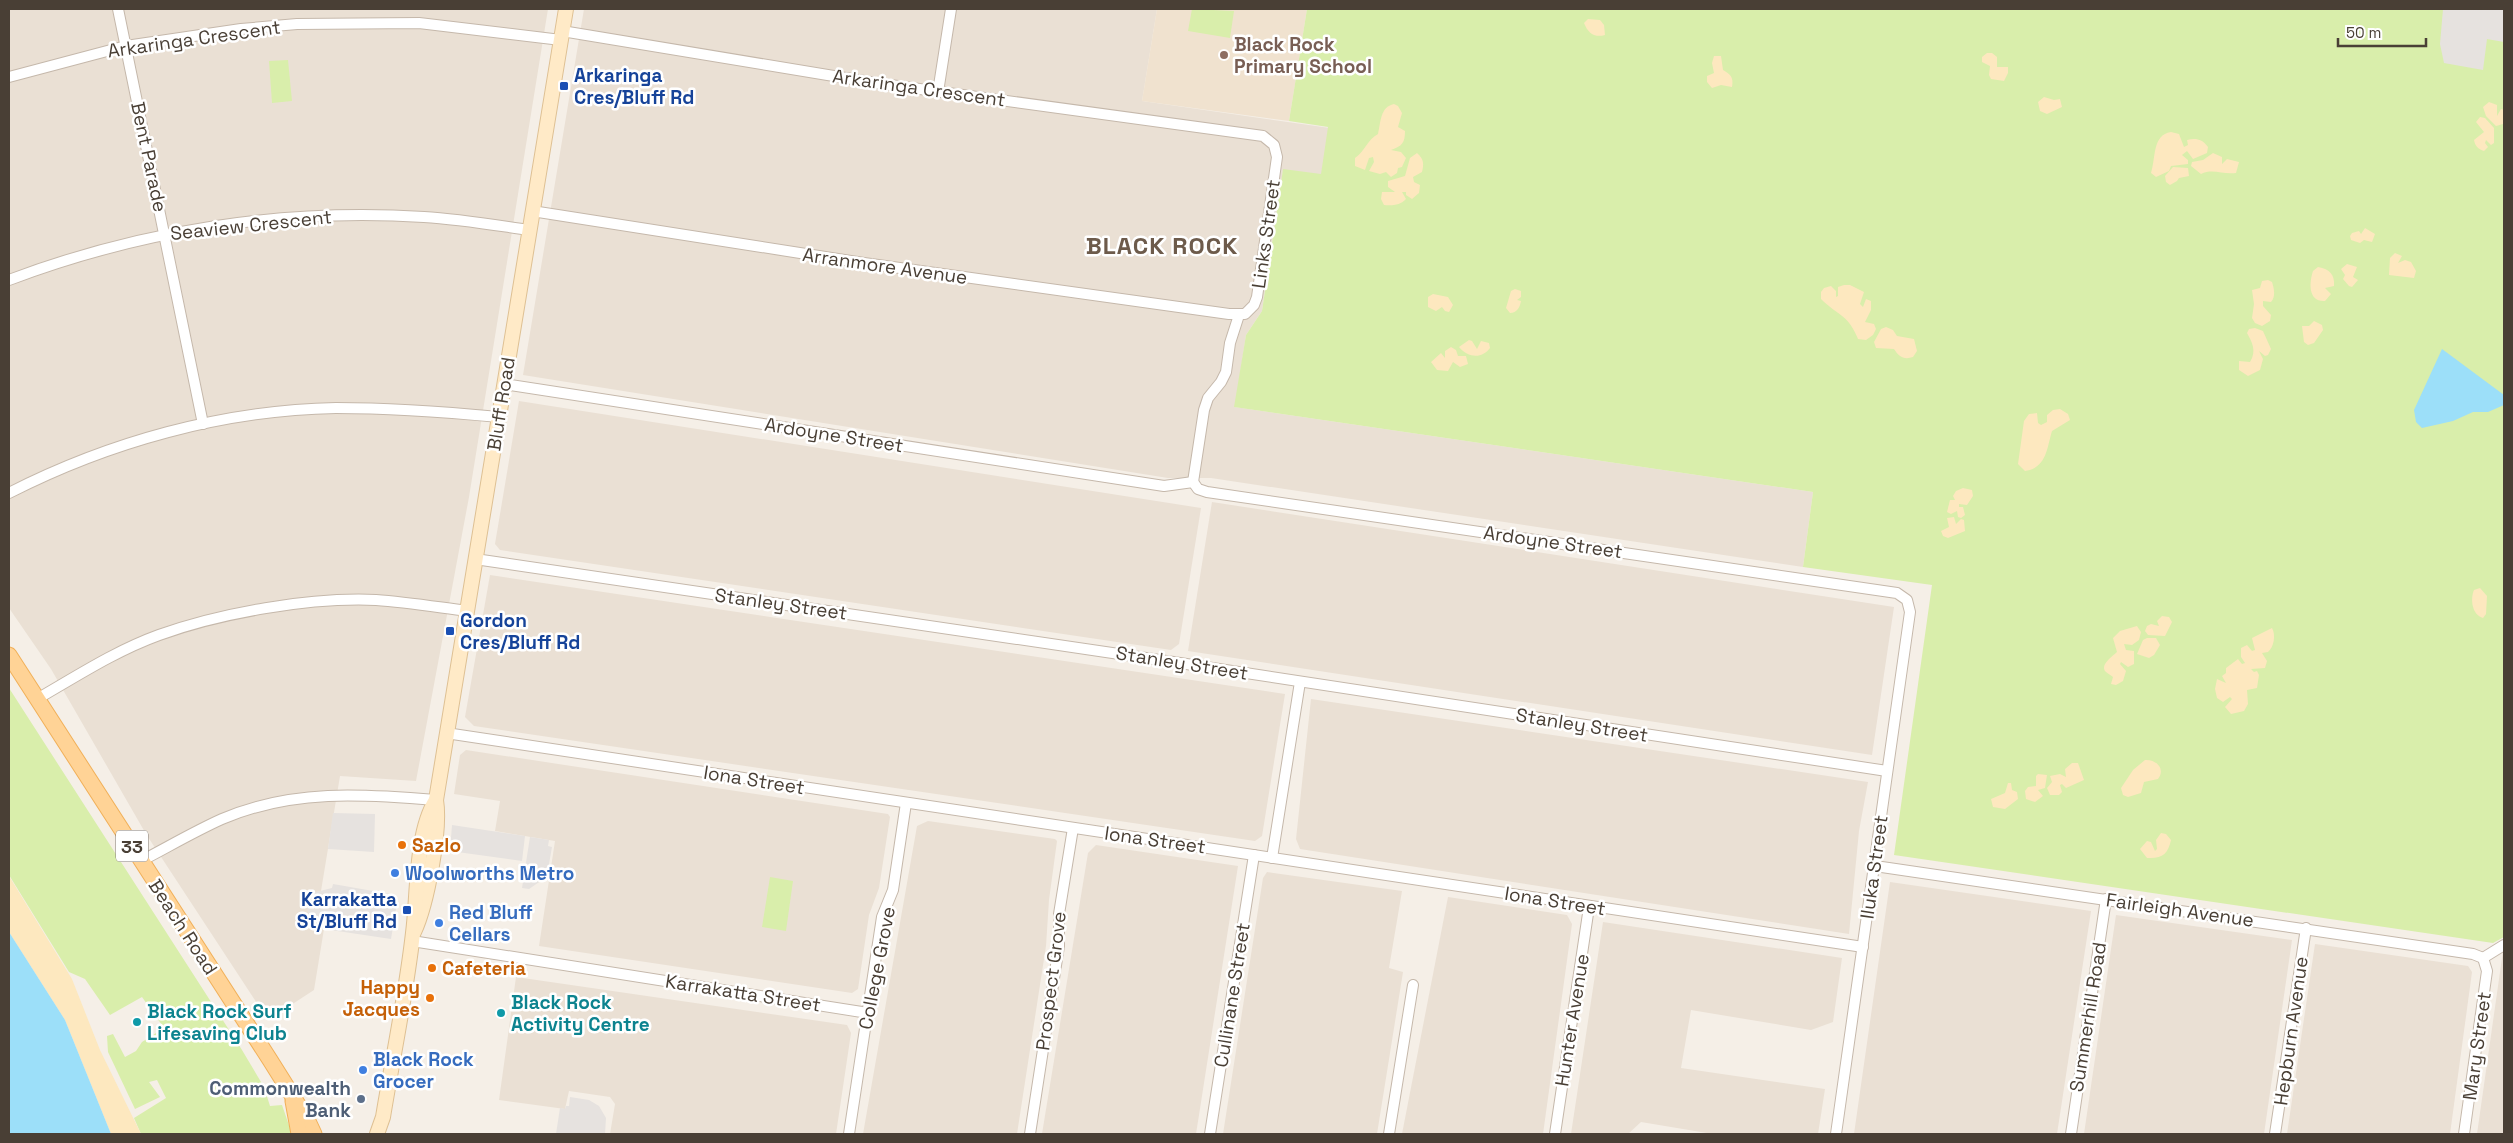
<svg xmlns="http://www.w3.org/2000/svg" width="2513" height="1143" font-family="'Space Grotesk',sans-serif">
  <style>
    .residential { fill: #eae0d4 }
    .education { fill: #f0e2cf }
    .green { fill: #d9eeab }
    .sand { fill: #fde8bf }
    .parking { fill: #e6e2df }
    .water { fill: #9cdff9 }
    .lines { fill: none; stroke-linecap: round; stroke-linejoin: round }
    .minor-casing { stroke: #c5b8ab; stroke-width: 12 }
    .secondary-casing { stroke: #dec093; stroke-width: 16 }
    .primary-casing { stroke: #f1b059; stroke-width: 17 }
    .minor { stroke: #fff; stroke-width: 10 }
    .secondary { stroke: #ffeac7; stroke-width: 14 }
    .primary { stroke: #ffd396; stroke-width: 15 }
    .education-dot { fill: #8d6e63; stroke: #fff; stroke-width: 2 }
    .transit-dot { fill: #1a4fb4; stroke: #fff; stroke-width: 2 }
    .food-dot { fill: #e8710a; stroke: #fff; stroke-width: 2 }
    .shop-dot { fill: #3f7fe0; stroke: #fff; stroke-width: 2 }
    .culture-dot { fill: #0f9aa8; stroke: #fff; stroke-width: 2 }
    .service-dot { fill: #5c6f8a; stroke: #fff; stroke-width: 2 }
    .labels { text-anchor: middle; dominant-baseline: central; stroke-width: 5; stroke-linejoin: round; paint-order: stroke }
    .shield { fill: #fff; stroke: #807972; stroke-width: 1 }
    .shield-label { font-size: 18px; font-weight: bold; fill: #493f35 }
    .street-label { font-size: 19px; fill: #493f35; stroke: #fff }
    .education-label { font-size: 19px; font-weight: bold; fill: #785e54; stroke: #fff; text-anchor: start }
    .transit-label { font-size: 19px; font-weight: bold; fill: #164399; stroke: #fff; text-anchor: start }
    .food-label { font-size: 19px; font-weight: bold; fill: #c56008; stroke: #fff; text-anchor: start }
    .shop-label { font-size: 19px; font-weight: bold; fill: #366cbe; stroke: #fff; text-anchor: start }
    .culture-label { font-size: 19px; font-weight: bold; fill: #0d838f; stroke: #fff; text-anchor: start }
    .service-label { font-size: 19px; font-weight: bold; fill: #4e5e75; stroke: #fff; text-anchor: end }
    .district-label { font-size: 24px; font-weight: bold; letter-spacing: 1px; fill: #6d5b4b; stroke: #fff }
  </style>
  <rect width="100%" height="100%" fill="#f5efe7"/>
  <!-- residential -->
  <g class="residential">
    <polygon points="9,9 548,9 469,497 416,781 340,776 321,891 304,895 324,929 314,990 268,1020 146,834 51,669 9,608"/>
    <polygon points="584,9 1157,9 1142,101 1330,128 1322,175 1283,170 1262,311 1246,335 1235,407 1813,492 1803,567 1211,478 1168,478 523,375"/>
    <polygon points="519,401 1201,508 1179,644 1171,650 500,550 495,544"/>
    <polygon points="1212,502 1894,607 1872,755 1188,651"/>
    <polygon points="490,575 1285,694 1262,836 1255,841 474,726 465,717"/>
    <polygon points="1311,699 1868,782 1859,831 1849,934 1300,849 1296,839"/>
    <polygon points="466,750 888,814 890,817 879,888 869,915 858,989 852,993 539,946 555,841 495,831 500,801 454,794 460,755"/>
    <polygon points="928,821 1055,839 1057,841 1049,900 1046,946 1017,1134 863,1134 917,826"/>
    <polygon points="1096,845 1238,866 1196,1134 1042,1134 1088,853"/>
    <polygon points="1267,872 1402,891 1389,968 1403,972 1377,1134 1223,1134 1263,878"/>
    <polygon points="1890,882 2091,911 2057,1134 1854,1134"/>
    <polygon points="1448,897 1567,915 1572,924 1543,1134 1402,1134"/>
    <polygon points="2116,915 2292,940 2264,1134 2084,1134"/>
    <polygon points="1603,922 1842,958 1833,1022 1811,1030 1691,1010 1681,1068 1825,1089 1818,1134 1713,1134 1641,1122 1628,1134 1571,1134"/>
    <polygon points="2315,944 2468,966 2472,972 2450,1134 2287,1134"/>
    <polygon points="2503,951 2504,1134 2477,1134"/>
    <polygon points="516,977 847,1025 851,1033 836,1134 610,1134 615,1104 610,1097 569,1091 565,1109 499,1100"/>
  </g>
  <!-- education -->
  <polygon class="education" points="1157,9 1307,9 1289,121 1142,101"/>
  <!-- green -->
  <g class="green">
    <polygon points="1192,9 1234,11 1230,38 1188,31"/>
    <polygon points="1307,9 2504,9 2504,937 2493,943 1894,855 1932,585 1803,567 1813,492 1234,407 1246,335 1262,311 1283,169 1321,174 1328,127 1289,121"/>
    <polygon points="288,60 292,101 272,103 269,61"/>
    <polygon points="9,688 242,1050 264,1087 270,1106 282,1105 292,1134 141,1134 134,1118 166,1098 157,1080 149,1082 160,1097 135,1109 108,1052 107,1036 113,1034 125,1057 136,1051 142,1042 164,1028 142,997 110,1015 85,979 69,972 9,875"/>
    <polygon points="770,877 793,881 786,931 762,927"/>
  </g>
  <!-- sand -->
  <g class="sand">
    <path d="M 1588,19 L 1600,20 L 1604,25 L 1605,35 C 1594,38 1588,33 1584,23 Z"/>
    <polygon points="1987,53 1992,53 1997,57 1997,67 2008,67 2008,73 2004,81 1991,79 1989,75 1990,66 1982,62 1982,57"/>
    <path d="M 1714,56 L 1721,56 L 1723,70 C 1730,74 1734,77 1732,87 L 1721,85 L 1712,88 L 1707,82 L 1707,76 L 1714,73 L 1712,63 Z"/>
    <polygon points="2044,97 2054,100 2060,99 2062,107 2047,114 2040,111 2038,102"/>
    <polygon points="2489,102 2497,105 2497,116 2501,109 2504,110 2503,124 2496,126 2486,116 2483,107"/>
    <path d="M 1394,104 L 1398,106 L 1402,113 L 1398,127 L 1405,131 C 1405,143 1402,146 1391,150 L 1401,152 L 1406,158 L 1402,167 L 1398,168 L 1397,173 L 1391,177 L 1386,172 L 1380,174 L 1369,171 L 1374,162 L 1373,157 L 1369,158 L 1365,170 L 1355,166 L 1355,158 C 1365,151 1367,140 1378,134 C 1381,122 1380,107 1394,104 Z"/>
    <path d="M 2480,117 L 2485,118 L 2494,128 L 2494,143 L 2491,145 L 2486,140 L 2485,143 L 2488,147 L 2484,151 C 2478,149 2475,146 2474,140 L 2484,132 L 2476,122 Z"/>
    <path d="M 2171,132 L 2179,134 L 2184,147 L 2188,145 L 2187,140 C 2196,138 2202,139 2208,147 L 2207,153 L 2193,159 L 2187,151 L 2182,155 L 2188,160 L 2188,164 L 2171,166 L 2169,171 L 2156,177 L 2151,173 C 2156,158 2152,135 2171,132 Z"/>
    <path d="M 1417,153 C 1424,159 1424,164 1422,172 L 1413,177 L 1414,182 L 1420,185 L 1419,193 L 1412,199 L 1406,195 L 1406,192 L 1402,192 L 1406,199 C 1401,205 1392,206 1384,205 L 1381,199 L 1382,192 L 1395,192 L 1388,187 L 1388,181 L 1405,176 L 1410,158 Z"/>
    <path d="M 2213,153 L 2222,157 L 2222,164 L 2227,159 L 2239,162 L 2236,173 C 2223,175 2213,168 2201,174 L 2191,166 L 2192,162 L 2203,160 Z"/>
    <polygon points="2173,167 2188,168 2189,176 2179,178 2177,181 2170,185 2166,182 2165,176"/>
    <polygon points="2365,228 2375,234 2372,242 2364,240 2360,243 2351,240 2350,236 2352,233 2359,231 2361,234"/>
    <polygon points="2395,253 2402,256 2398,263 2405,260 2411,262 2416,271 2414,278 2389,275 2390,258"/>
    <polygon points="2347,264 2357,267 2353,277 2358,280 2352,287 2349,286 2343,279 2345,275 2341,269"/>
    <path d="M 2318,267 C 2330,269 2335,275 2334,286 L 2325,288 L 2331,294 L 2325,301 C 2308,302 2309,283 2313,271 Z"/>
    <path d="M 2268,280 L 2272,282 C 2274,288 2276,297 2271,302 L 2263,301 L 2263,306 L 2271,315 L 2270,321 L 2262,326 L 2255,323 L 2252,318 L 2254,304 L 2252,290 L 2260,288 L 2262,281 Z"/>
    <path d="M 1844,285 L 1850,285 L 1864,292 L 1860,304 L 1863,307 L 1866,299 L 1871,301 L 1871,310 L 1865,322 L 1874,324 L 1876,329 L 1873,335 L 1866,340 L 1858,339 C 1848,314 1838,316 1821,299 L 1821,292 L 1824,288 L 1831,286 L 1836,291 L 1836,297 L 1838,296 L 1838,287 Z"/>
    <path d="M 1515,289 L 1521,291 L 1521,297 L 1517,300 L 1521,301 C 1520,307 1517,313 1510,313 L 1506,308 L 1511,291 Z"/>
    <polygon points="1433,294 1448,297 1453,305 1449,312 1445,311 1442,307 1436,311 1428,307 1428,297"/>
    <polygon points="2314,321 2322,325 2323,330 2314,343 2308,345 2304,342 2302,326 2309,326"/>
    <path d="M 1886,327 L 1893,330 L 1897,336 L 1914,339 L 1917,351 L 1913,357 C 1904,360 1899,357 1894,349 L 1876,348 L 1874,342 L 1881,329 Z"/>
    <path d="M 2255,328 L 2263,331 L 2271,349 L 2268,355 L 2265,356 L 2259,351 L 2263,359 L 2260,370 L 2248,376 L 2239,370 L 2239,361 L 2250,362 C 2257,351 2252,342 2247,333 L 2249,329 Z"/>
    <path d="M 1469,340 L 1472,341 L 1477,349 L 1481,341 L 1489,343 L 1490,348 C 1482,359 1468,358 1459,347 Z"/>
    <polygon points="1451,347 1456,350 1458,356 1466,356 1468,364 1460,367 1453,362 1448,371 1437,370 1431,362 1441,353 1445,358 1445,351"/>
    <path d="M 2060,409 L 2068,414 L 2070,420 L 2052,431 C 2047,447 2047,468 2025,471 L 2018,464 L 2024,421 L 2029,414 L 2037,413 L 2038,423 L 2041,425 L 2047,422 L 2047,415 L 2053,410 Z"/>
    <polygon points="1963,488 1972,490 1973,496 1967,505 1959,504 1959,507 1963,507 1965,515 1961,518 1958,517 1957,511 1951,514 1947,512 1950,500 1955,500 1953,496 1956,491"/>
    <polygon points="1954,517 1956,524 1961,519 1964,520 1965,531 1948,538 1943,536 1941,531 1949,527 1947,518"/>
    <path d="M 2480,588 L 2487,596 L 2486,614 L 2483,618 C 2472,615 2470,599 2474,590 Z"/>
    <polygon points="2162,616 2169,617 2172,622 2165,636 2148,635 2145,631 2147,626 2151,624 2159,626 2157,621"/>
    <path d="M 2137,626 L 2141,632 L 2139,640 L 2132,645 L 2124,644 L 2126,650 L 2134,651 L 2134,664 L 2128,667 L 2121,662 L 2120,664 L 2126,671 L 2123,681 L 2116,685 L 2111,684 L 2113,677 C 2111,675 2108,674 2106,672 C 2099,665 2113,656 2117,652 L 2113,638 L 2120,631 Z"/>
    <path d="M 2272,628 C 2276,635 2274,647 2268,652 L 2262,653 L 2267,661 L 2265,668 L 2251,669 L 2254,672 L 2257,671 L 2259,675 L 2257,688 L 2247,690 L 2248,704 L 2244,711 L 2231,714 L 2225,707 L 2232,699 L 2230,697 L 2223,702 L 2217,698 L 2215,689 L 2217,679 L 2226,683 L 2222,676 L 2226,673 L 2226,668 L 2238,659 L 2242,664 L 2245,663 L 2241,657 L 2241,648 L 2247,645 L 2252,651 L 2255,650 L 2252,638 Z"/>
    <polygon points="2147,638 2156,638 2160,645 2154,655 2149,658 2137,654 2143,640"/>
    <path d="M 2145,760 C 2156,759 2166,769 2158,779 L 2144,782 L 2141,793 L 2128,797 L 2123,795 L 2121,788 L 2133,770 Z"/>
    <polygon points="2072,763 2078,763 2084,780 2066,788 2062,784 2060,785 2062,792 2059,795 2050,795 2047,788 2052,782 2050,776 2060,774 2066,777 2065,769"/>
    <polygon points="2038,774 2047,775 2045,788 2038,790 2043,796 2035,802 2026,799 2025,791 2028,787 2036,786 2036,776"/>
    <polygon points="2008,783 2011,783 2012,790 2017,792 2018,799 2005,809 1993,807 1991,799 2005,793"/>
    <path d="M 2161,833 L 2166,834 L 2171,840 C 2168,854 2162,859 2147,858 L 2140,849 L 2147,841 L 2151,842 L 2155,851 L 2157,849 L 2156,840 Z"/>
    <polygon points="9,876 72,979 100,1050 141,1134 111,1134 65,1020 9,932"/>
  </g>
  <!-- parking -->
  <g class="parking">
    <polygon points="2443,9 2504,9 2504,42 2487,39 2483,70 2444,63 2440,44"/>
    <polygon points="333,813 375,814 374,852 328,849"/>
    <polygon points="452,825 525,836 522,861 450,851"/>
    <polygon points="530,837 549,840 548,846 552,847 546,881 542,880 529,889 522,888"/>
    <polygon points="333,884 396,895 397,903 391,939 324,929 312,930 304,895 332,888"/>
    <polygon points="570,1097 589,1100 599,1106 606,1118 605,1134 556,1134 560,1108 565,1109 566,1106 569,1106"/>
  </g>
  <!-- water -->
  <g class="water">
    <polygon points="2442,349 2504,395 2504,405 2488,412 2473,412 2453,421 2422,428 2416,422 2414,410"/>
    <polygon points="9,932 65,1020 111,1134 9,1134"/>
  </g>
  <g class="lines">
    <defs>
      <g id="minor">
        <polyline points="118,9 203,424"/>
        <polyline points="9,77 126,46 241,29 297,24 419,23 561,40"/>
        <polyline points="938,92 951,9"/>
        <polyline points="532,211 864,263 1229,314 1245,314 1254,305 1257,297 1277,157 1274,145 1263,136 876,83 562,31"/>
        <path d="M 9,280 C 141,230 283,208 424,217 C 459,219 494,225 529,230"/>
        <polyline points="504,384 1164,486 1193,482"/>
        <polyline points="1193,482 1198,489 1207,492 1897,593 1907,600 1910,612 1836,1134"/>
        <polyline points="1193,482 1204,410 1208,398 1221,382 1226,372 1230,343 1239,315"/>
        <path d="M 9,493 C 109,442 223,410 336,408 C 390,408 445,412 499,417"/>
        <polyline points="475,559 1180,663 1887,771"/>
        <path d="M 37,699 C 77,676 115,651 159,635 C 220,613 310,597 376,600 C 406,602 436,607 467,611"/>
        <polyline points="446,733 1863,947"/>
        <polyline points="1272,858 1300,682"/>
        <path d="M 141,861 C 168,847 195,831 222,819 C 292,789 363,794 436,800"/>
        <polyline points="1875,866 2473,954 2483,958"/>
        <polyline points="412,941 868,1013"/>
        <polyline points="2483,958 2504,945"/>
        <polyline points="849,1134 882,917 893,890 906,803"/>
        <polyline points="1030,1134 1059,946 1059,914 1073,828"/>
        <polyline points="1210,1134 1254,855"/>
        <polyline points="1389,1134 1413,985"/>
        <polyline points="1555,1134 1589,907"/>
        <polyline points="2071,1134 2106,899"/>
        <polyline points="2275,1134 2306,928"/>
        <polyline points="2464,1134 2487,971 2483,958"/>
      </g>
      <g id="secondary">
        <path d="M 414,932 C 427,904 441,830 436,800 L 566,9"/>
        <path d="M 377,1134 L 383,1117 C 393,1056 406,995 413,933 C 418,895 415,833 436,800"/>
      </g>
      <g id="primary">
        <polyline points="9,655 270,1060 307,1119 314,1134"/>
        <polyline points="293,1101 299,1134"/>
      </g>
    </defs>
    <!-- minor casing -->
    <use href="#minor" class="minor-casing"/>
    <!-- secondary casing -->
    <use href="#secondary" class="secondary-casing"/>
    <!-- primary casing -->
    <use href="#primary" class="primary-casing"/>
    <!-- minor -->
    <use href="#minor" class="minor"/>
    <!-- secondary -->
    <use href="#secondary" class="secondary"/>
    <!-- primary -->
    <use href="#primary" class="primary"/>
  </g>
  <!-- markers -->
  <circle class="education-dot" cx="1224" cy="55" r="5"/>
  <g class="transit-dot">
    <rect x="559" y="81" width="10" height="10" rx="2.5"/>
    <rect x="445" y="626" width="10" height="10" rx="2.5"/>
    <rect x="402" y="905" width="10" height="10" rx="2.5"/>
  </g>
  <g class="food-dot">
    <circle cx="402" cy="845" r="5"/>
    <circle cx="432" cy="968" r="5"/>
    <circle cx="430" cy="998" r="5"/>
  </g>
  <g class="shop-dot">
    <circle cx="395" cy="873" r="5"/>
    <circle cx="439" cy="923" r="5"/>
    <circle cx="363" cy="1070" r="5"/>
  </g>
  <g class="culture-dot">
    <circle cx="501" cy="1013" r="5"/>
    <circle cx="137" cy="1022" r="5"/>
  </g>
  <circle class="service-dot" cx="361" cy="1099" r="5"/>
  <g class="labels">
    <!-- shield labels -->
    <rect class="shield" x="116" y="830.5" width="32" height="31" rx="4"/>
    <g class="shield-label">
      <text x="132" y="846">33</text>
    </g>
    <!-- street labels -->
    <g class="street-label">
      <text transform="translate(194 39) rotate(-8)">Arkaringa Crescent</text>
      <text transform="translate(919 88) rotate(8)">Arkaringa Crescent</text>
      <text transform="translate(149 157) rotate(78)">Bent Parade</text>
      <text transform="translate(251 225) rotate(-6)">Seaview Crescent</text>
      <text transform="translate(1266 234) rotate(-82)">Links Street</text>
      <text transform="translate(885 266) rotate(8)">Arranmore Avenue</text>
      <text transform="translate(501 404) rotate(-81)">Bluff Road</text>
      <text transform="translate(834 435) rotate(9)">Ardoyne Street</text>
      <text transform="translate(1553 542) rotate(8)">Ardoyne Street</text>
      <text transform="translate(781 604) rotate(8)">Stanley Street</text>
      <text transform="translate(1182 663) rotate(9)">Stanley Street</text>
      <text transform="translate(1582 725) rotate(9)">Stanley Street</text>
      <text transform="translate(754 780) rotate(9)">Iona Street</text>
      <text transform="translate(1155 840) rotate(8)">Iona Street</text>
      <text transform="translate(1874 867) rotate(-82)">Iluka Street</text>
      <text transform="translate(1555 901) rotate(9)">Iona Street</text>
      <text transform="translate(2180 910) rotate(8)">Fairleigh Avenue</text>
      <text transform="translate(183 927) rotate(57)">Beach Road</text>
      <text transform="translate(877 968) rotate(-79)">College Grove</text>
      <text transform="translate(1051 981) rotate(-83)">Prospect Grove</text>
      <text transform="translate(743 993) rotate(9)">Karrakatta Street</text>
      <text transform="translate(1232 995) rotate(-81)">Cullinane Street</text>
      <text transform="translate(2088 1017) rotate(-81)">Summerhill Road</text>
      <text transform="translate(1572 1020) rotate(-81)">Hunter Avenue</text>
      <text transform="translate(2291 1031) rotate(-82)">Hepburn Avenue</text>
      <text transform="translate(2477 1046) rotate(-82)">Mary Street</text>
    </g>
    <!-- education labels -->
    <g class="education-label">
      <text x="1234" y="44">Black Rock<tspan x="1234" dy="22">Primary School</tspan></text>
    </g>
    <!-- transit labels -->
    <g class="transit-label">
      <text x="574" y="75">Arkaringa<tspan x="574" dy="22">Cres/Bluff Rd</tspan></text>
      <text x="460" y="620">Gordon<tspan x="460" dy="22">Cres/Bluff Rd</tspan></text>
      <text x="397" y="899" text-anchor="end">Karrakatta<tspan x="397" dy="22">St/Bluff Rd</tspan></text>
    </g>
    <!-- food labels -->
    <g class="food-label">
      <text x="412" y="845">Sazlo</text>
      <text x="442" y="968">Cafeteria</text>
      <text x="420" y="987" text-anchor="end">Happy<tspan x="420" dy="22">Jacques</tspan></text>
    </g>
    <!-- shop labels -->
    <g class="shop-label">
      <text x="405" y="873">Woolworths Metro</text>
      <text x="449" y="912">Red Bluff<tspan x="449" dy="22">Cellars</tspan></text>
      <text x="373" y="1059">Black Rock<tspan x="373" dy="22">Grocer</tspan></text>
    </g>
    <!-- culture labels -->
    <g class="culture-label">
      <text x="511" y="1002">Black Rock<tspan x="511" dy="22">Activity Centre</tspan></text>
      <text x="147" y="1011">Black Rock Surf<tspan x="147" dy="22">Lifesaving Club</tspan></text>
    </g>
    <!-- service labels -->
    <g class="service-label">
      <text x="351" y="1088">Commonwealth<tspan x="351" dy="22">Bank</tspan></text>
    </g>
    <!-- district labels -->
    <g class="district-label">
      <text x="1162" y="245">BLACK ROCK</text>
    </g>
  </g>
  <!-- border -->
  <rect width="2513" height="1143" fill="none" stroke="#493f35" stroke-width="20"/>
  <!-- scale -->
  <path d="M2338 38v8h88v-8" fill="none" stroke="#493f35" stroke-width="2.5"/>
  <text x="2346" y="38" font-size="15" fill="#493f35" stroke="#ffffff" stroke-width="4" paint-order="stroke">50 m</text>
</svg>
